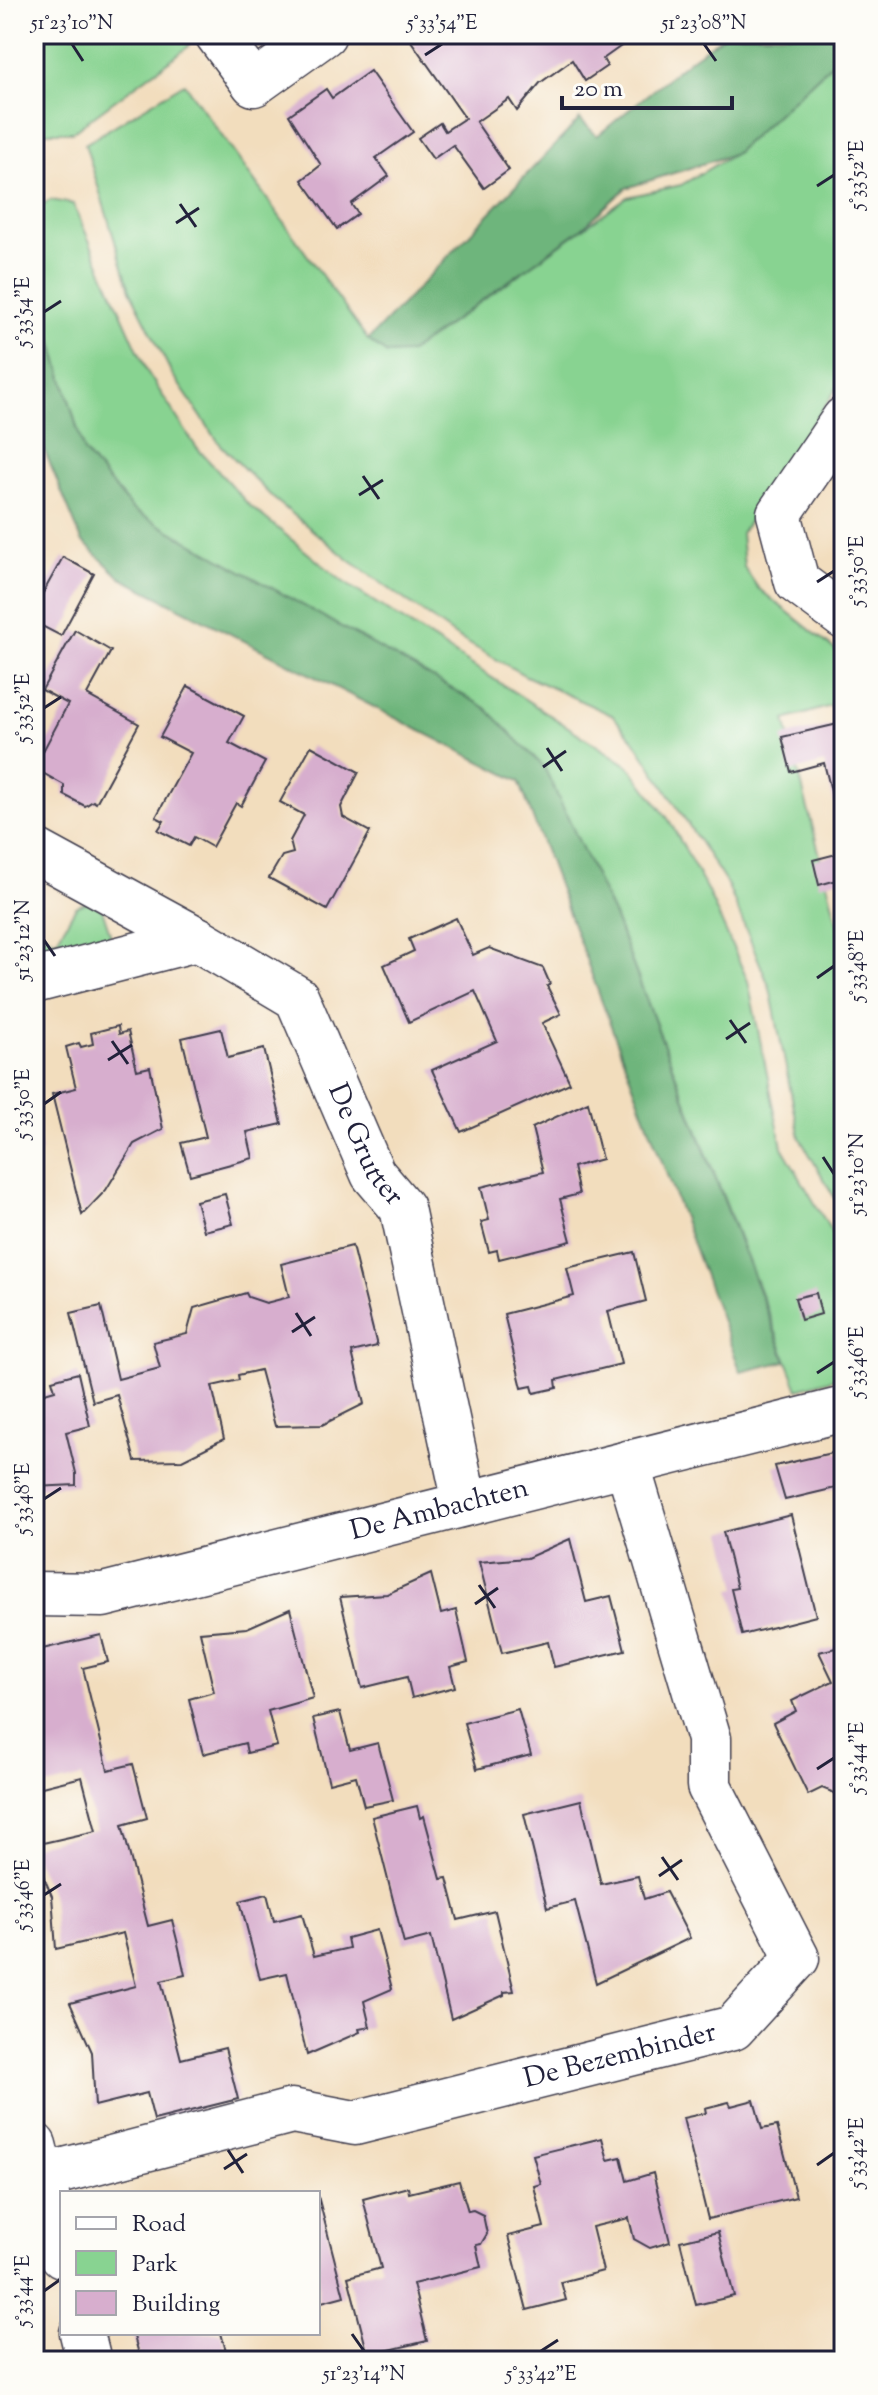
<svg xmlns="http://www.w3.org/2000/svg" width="878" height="2395" font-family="'Sorts Mill Goudy',serif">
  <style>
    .green { fill: #88d391; stroke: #557a66; stroke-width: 2 }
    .forest { fill: #6eb57b; stroke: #486c5b; stroke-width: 2 }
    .building { fill: #d7aece }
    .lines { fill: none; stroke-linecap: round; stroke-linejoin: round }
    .street-casing { stroke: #413e4e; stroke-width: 47 }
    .street { stroke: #fff; stroke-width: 44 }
    .ticks { fill: none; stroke: #22223b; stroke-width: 3 }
    .labels { text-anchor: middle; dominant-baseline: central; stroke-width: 8; stroke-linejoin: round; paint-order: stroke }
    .street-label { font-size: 28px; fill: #22223b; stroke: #fdfcf7 }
    .neatline { fill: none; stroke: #22223b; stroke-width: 3 }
    .ticks-label { font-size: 20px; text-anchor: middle; fill: #22223b }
  </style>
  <rect width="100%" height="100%" fill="#fdfcf7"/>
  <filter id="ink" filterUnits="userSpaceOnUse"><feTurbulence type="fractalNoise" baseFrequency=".0125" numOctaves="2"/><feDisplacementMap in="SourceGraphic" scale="16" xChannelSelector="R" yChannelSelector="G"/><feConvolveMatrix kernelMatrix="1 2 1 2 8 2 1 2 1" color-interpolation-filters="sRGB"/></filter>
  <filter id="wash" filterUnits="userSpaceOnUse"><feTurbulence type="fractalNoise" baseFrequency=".006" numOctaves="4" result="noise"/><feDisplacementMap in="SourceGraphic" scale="32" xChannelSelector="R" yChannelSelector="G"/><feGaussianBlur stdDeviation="1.8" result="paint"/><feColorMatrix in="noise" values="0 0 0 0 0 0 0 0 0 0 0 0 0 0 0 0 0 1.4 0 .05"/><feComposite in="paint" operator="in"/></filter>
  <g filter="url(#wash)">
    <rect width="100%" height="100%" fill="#f2ddbd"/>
    <!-- green -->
    <g class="green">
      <polygon points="34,34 191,34 188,47 72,132 34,132"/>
      <polygon points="844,52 844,377 741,533 744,567 758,588 844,657 844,702 785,720 844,949 844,1214 800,1138 770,988 728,886 634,740 612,715 526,676 457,637 349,560 273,498 220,444 172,374 130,290 85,144 184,83 368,340 387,354 409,353 627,197 681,185 734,154"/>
      <polygon points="51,200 73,204 148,373 196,447 248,504 342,581 630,767 669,820 707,890 748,981 782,1147 844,1253 844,1376 798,1389 614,916 486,708 133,510 84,452 34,277 34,208"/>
      <polygon points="89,901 102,909 113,943 34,962 34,929 56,941 76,907"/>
    </g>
    <!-- forest -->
    <g class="forest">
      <polygon points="726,34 844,34 844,52 734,154 626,188 581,229 409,353 387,354 368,340 580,119 597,136 692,58"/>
      <polygon points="34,277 84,452 133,510 486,708 544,767 614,916 786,1361 741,1372 519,781 121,578 82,541 34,425"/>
    </g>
    <g id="blocks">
      <!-- building -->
      <g class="building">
        <polygon points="421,34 638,34 603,59 607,66 585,81 572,60 540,83 517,111 509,99 476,122 509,170 484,188 453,145 433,159 418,138 440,123 445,131 465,118 411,41"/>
        <polygon points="370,71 413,132 376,158 389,176 351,204 358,214 337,229 302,180 321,165 289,115 326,89 332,98"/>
        <polygon points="63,557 94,574 61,636 34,622 34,609"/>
        <polygon points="75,630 111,651 87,695 139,724 96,803 93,801 85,806 64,795 64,785 34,768 68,704 42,690"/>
        <polygon points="188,686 244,716 229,743 265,762 241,806 236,803 212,847 194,837 189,846 158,830 164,821 156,817 191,753 160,737"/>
        <polygon points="838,724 844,748 843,839 824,763 791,772 782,737"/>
        <polygon points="311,746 359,772 341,807 343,817 370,832 327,910 269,878 282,856 293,853 290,841 304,815 280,802"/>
        <polygon points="844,852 844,878 819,885 813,860"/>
        <polygon points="456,918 473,955 489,948 543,968 550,984 547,986 561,1014 542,1023 570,1083 461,1132 432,1070 497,1041 475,991 409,1022 384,965 414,951 409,939"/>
        <polygon points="118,1026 119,1034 128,1031 137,1070 150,1067 163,1129 134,1144 106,1190 82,1215 52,1094 76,1088 66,1047 79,1043 81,1047 93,1044 91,1033"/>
        <polygon points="221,1029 228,1058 264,1049 282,1124 247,1132 253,1158 190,1175 181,1143 206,1137 182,1038"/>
        <polygon points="588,1102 602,1159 573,1167 579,1194 560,1199 571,1241 499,1259 497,1250 489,1252 481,1222 489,1220 481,1187 543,1172 532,1128"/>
        <polygon points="34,1130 41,1151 34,1156"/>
        <polygon points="225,1194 233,1224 204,1231 196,1201"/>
        <polygon points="352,1246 377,1346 352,1352 364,1404 322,1425 275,1426 260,1370 238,1375 239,1380 212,1386 224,1439 182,1460 135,1461 117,1395 93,1402 71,1313 101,1306 118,1379 160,1368 153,1342 187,1334 194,1308 246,1293 248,1297 266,1303 289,1297 281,1264"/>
        <polygon points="634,1252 646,1301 608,1311 621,1364 556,1380 557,1388 534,1393 532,1386 522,1388 504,1314 574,1296 567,1268"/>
        <polygon points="816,1293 821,1314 801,1320 795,1298"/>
        <polygon points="78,1373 90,1426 66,1432 76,1473 76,1485 34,1487 34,1396 55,1390 52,1380"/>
        <polygon points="840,1451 844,1467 844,1486 785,1500 775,1466"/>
        <polygon points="791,1515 816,1616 742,1635 731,1589 737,1588 723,1532"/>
        <polygon points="570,1539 586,1602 611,1596 625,1650 554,1667 548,1642 502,1653 479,1562 527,1558"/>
        <polygon points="431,1574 441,1614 456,1610 468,1662 450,1667 455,1687 412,1698 407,1677 362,1688 340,1597 387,1594"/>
        <polygon points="290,1609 313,1698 268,1711 277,1746 247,1753 245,1743 203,1754 189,1699 214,1692 200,1632 247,1628"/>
        <polygon points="101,1635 108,1662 83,1668 108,1770 133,1764 147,1818 122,1825 148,1926 172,1920 179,1948 185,1975 161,1981 181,2059 225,2048 238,2099 154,2120 147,2093 95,2106 92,2052 70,2003 136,1986 123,1933 56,1949 52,1896 34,1855 34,1847 43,1843 96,1831 82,1777 34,1789 34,1651"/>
        <polygon points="844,1646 844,1778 837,1794 822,1788 808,1795 773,1723 796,1711 792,1701 833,1681 819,1652"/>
        <polygon points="518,1709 531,1755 477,1769 464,1723"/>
        <polygon points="340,1712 350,1750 378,1743 393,1800 364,1806 356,1776 329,1783 313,1718"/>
        <polygon points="581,1800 601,1884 638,1876 644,1899 666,1892 690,1938 596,1983 575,1901 547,1908 524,1814"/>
        <polygon points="417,1806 420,1818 424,1816 441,1879 447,1878 458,1920 495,1911 514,1991 504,1992 504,1995 451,2019 431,1936 404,1943 372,1817"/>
        <polygon points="267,1894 274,1921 302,1914 314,1956 349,1948 347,1938 377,1930 392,1989 364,2001 370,2027 359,2029 360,2032 307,2055 287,1973 260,1979 240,1901"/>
        <polygon points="754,2100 762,2129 777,2126 796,2197 708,2219 683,2118 706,2113 705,2108 729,2102 731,2106"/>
        <polygon points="602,2138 608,2160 621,2157 627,2181 653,2173 670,2242 650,2248 634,2239 629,2218 592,2227 603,2271 561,2282 566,2300 527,2310 508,2236 544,2227 534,2186 541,2184 533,2155"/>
        <polygon points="459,2181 468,2211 473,2210 483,2215 487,2234 481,2244 476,2245 481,2267 413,2284 427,2341 368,2355 348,2277 381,2268 363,2199 408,2187 409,2193"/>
        <polygon points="318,2196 344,2296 318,2303"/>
        <polygon points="718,2232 734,2296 696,2305 680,2241"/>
        <polygon points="133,2333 221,2333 228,2358 217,2361 141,2361"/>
      </g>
    </g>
  </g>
  <g filter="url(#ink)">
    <use href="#blocks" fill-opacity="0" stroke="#413e4e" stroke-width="2"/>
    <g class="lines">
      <defs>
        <g id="street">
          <polyline points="217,34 254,84 324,34"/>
          <polyline points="844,419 779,514 797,582 844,617"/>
          <path id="s1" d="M 34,850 L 197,939 L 297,998 L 373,1174 L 402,1208 L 465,1503"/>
          <polyline points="34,981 197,939"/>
          <path id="s2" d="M 34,1594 L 103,1595 L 844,1409"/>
          <polyline points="34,2145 62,2255"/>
          <path id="s3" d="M 34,2178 L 292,2111 L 355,2123 L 733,2028 L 797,1958 L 709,1786 L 709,1739 L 627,1463"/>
          <polyline points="82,2333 89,2361"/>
        </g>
      </defs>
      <!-- street casing -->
      <use href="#street" class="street-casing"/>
      <!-- street -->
      <use href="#street" class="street"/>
    </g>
  </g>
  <!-- ticks -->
  <path class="ticks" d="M 72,44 L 83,61M 704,44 L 716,61M 425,55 L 442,44M 817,186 L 834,175M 180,204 L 196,227M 176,223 L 199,208M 44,312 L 61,301M 363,476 L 379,499M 359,495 L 383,480M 817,582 L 834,571M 44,708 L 61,697M 547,748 L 562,771M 543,767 L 566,751M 44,940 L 55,956M 817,978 L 834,966M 730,1020 L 746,1043M 726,1039 L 750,1023M 112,1041 L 128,1064M 108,1060 L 132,1045M 44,1104 L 61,1092M 823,1157 L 834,1174M 296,1313 L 311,1336M 292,1332 L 315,1317M 817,1373 L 834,1362M 44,1499 L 61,1488M 479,1585 L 495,1608M 475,1604 L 498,1588M 817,1769 L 834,1758M 662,1857 L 678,1880M 659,1876 L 682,1860M 44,1895 L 61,1884M 228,2150 L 243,2173M 817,2165 L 834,2153M 224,2169 L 247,2154M 44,2291 L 61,2279M 352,2334 L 364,2351M 541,2351 L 558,2340"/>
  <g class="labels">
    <!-- street labels -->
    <g class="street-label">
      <text stroke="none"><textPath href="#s1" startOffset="464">De Grutter</textPath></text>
      <text stroke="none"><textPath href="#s2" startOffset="416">De Ambachten</textPath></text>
      <text stroke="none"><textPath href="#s3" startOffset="604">De Bezembinder</textPath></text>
    </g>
  </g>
  <!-- margin -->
  <rect width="878" height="2395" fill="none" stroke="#fdfcf7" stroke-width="88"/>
  <!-- legend -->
  <rect x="60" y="2191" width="260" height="144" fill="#fdfcf7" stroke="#a5a5ac" stroke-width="2"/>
  <rect x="76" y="2217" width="40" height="12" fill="#ffffff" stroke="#a5a5ac" stroke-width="2"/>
  <text x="132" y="2231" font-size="24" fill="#22223b">Road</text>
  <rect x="76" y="2251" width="40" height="24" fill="#88d391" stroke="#a5a5ac" stroke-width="2"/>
  <text x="132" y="2271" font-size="24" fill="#22223b">Park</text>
  <rect x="76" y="2291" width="40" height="24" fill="#d7aece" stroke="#a5a5ac" stroke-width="2"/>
  <text x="132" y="2311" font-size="24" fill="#22223b">Building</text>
  <!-- scale -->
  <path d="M562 96v12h170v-12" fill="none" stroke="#22223b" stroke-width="4"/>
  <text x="574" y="96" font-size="24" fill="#22223b" stroke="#fdfcf7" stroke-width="6" paint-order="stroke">20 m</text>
  <rect x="44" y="44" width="790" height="2307" class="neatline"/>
  <g class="ticks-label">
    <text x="72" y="29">51°23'10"N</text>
    <text x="442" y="29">5°33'54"E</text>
    <text x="704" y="29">51°23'08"N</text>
    <text transform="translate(856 175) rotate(-90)" y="7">5°33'52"E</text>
    <text transform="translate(22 312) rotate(-90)" y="7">5°33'54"E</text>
    <text transform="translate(856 571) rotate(-90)" y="7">5°33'50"E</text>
    <text transform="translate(22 708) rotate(-90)" y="7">5°33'52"E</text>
    <text transform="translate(22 940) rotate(-90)" y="7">51°23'12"N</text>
    <text transform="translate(856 966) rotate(-90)" y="7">5°33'48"E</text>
    <text transform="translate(22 1104) rotate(-90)" y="7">5°33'50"E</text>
    <text transform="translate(856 1174) rotate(-90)" y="7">51°23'10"N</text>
    <text transform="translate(856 1362) rotate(-90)" y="7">5°33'46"E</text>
    <text transform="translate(22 1499) rotate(-90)" y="7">5°33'48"E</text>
    <text transform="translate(856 1758) rotate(-90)" y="7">5°33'44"E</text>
    <text transform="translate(22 1895) rotate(-90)" y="7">5°33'46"E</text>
    <text transform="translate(856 2153) rotate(-90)" y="7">5°33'42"E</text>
    <text transform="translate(22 2291) rotate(-90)" y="7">5°33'44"E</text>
    <text x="364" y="2380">51°23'14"N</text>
    <text x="541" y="2380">5°33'42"E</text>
  </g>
</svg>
